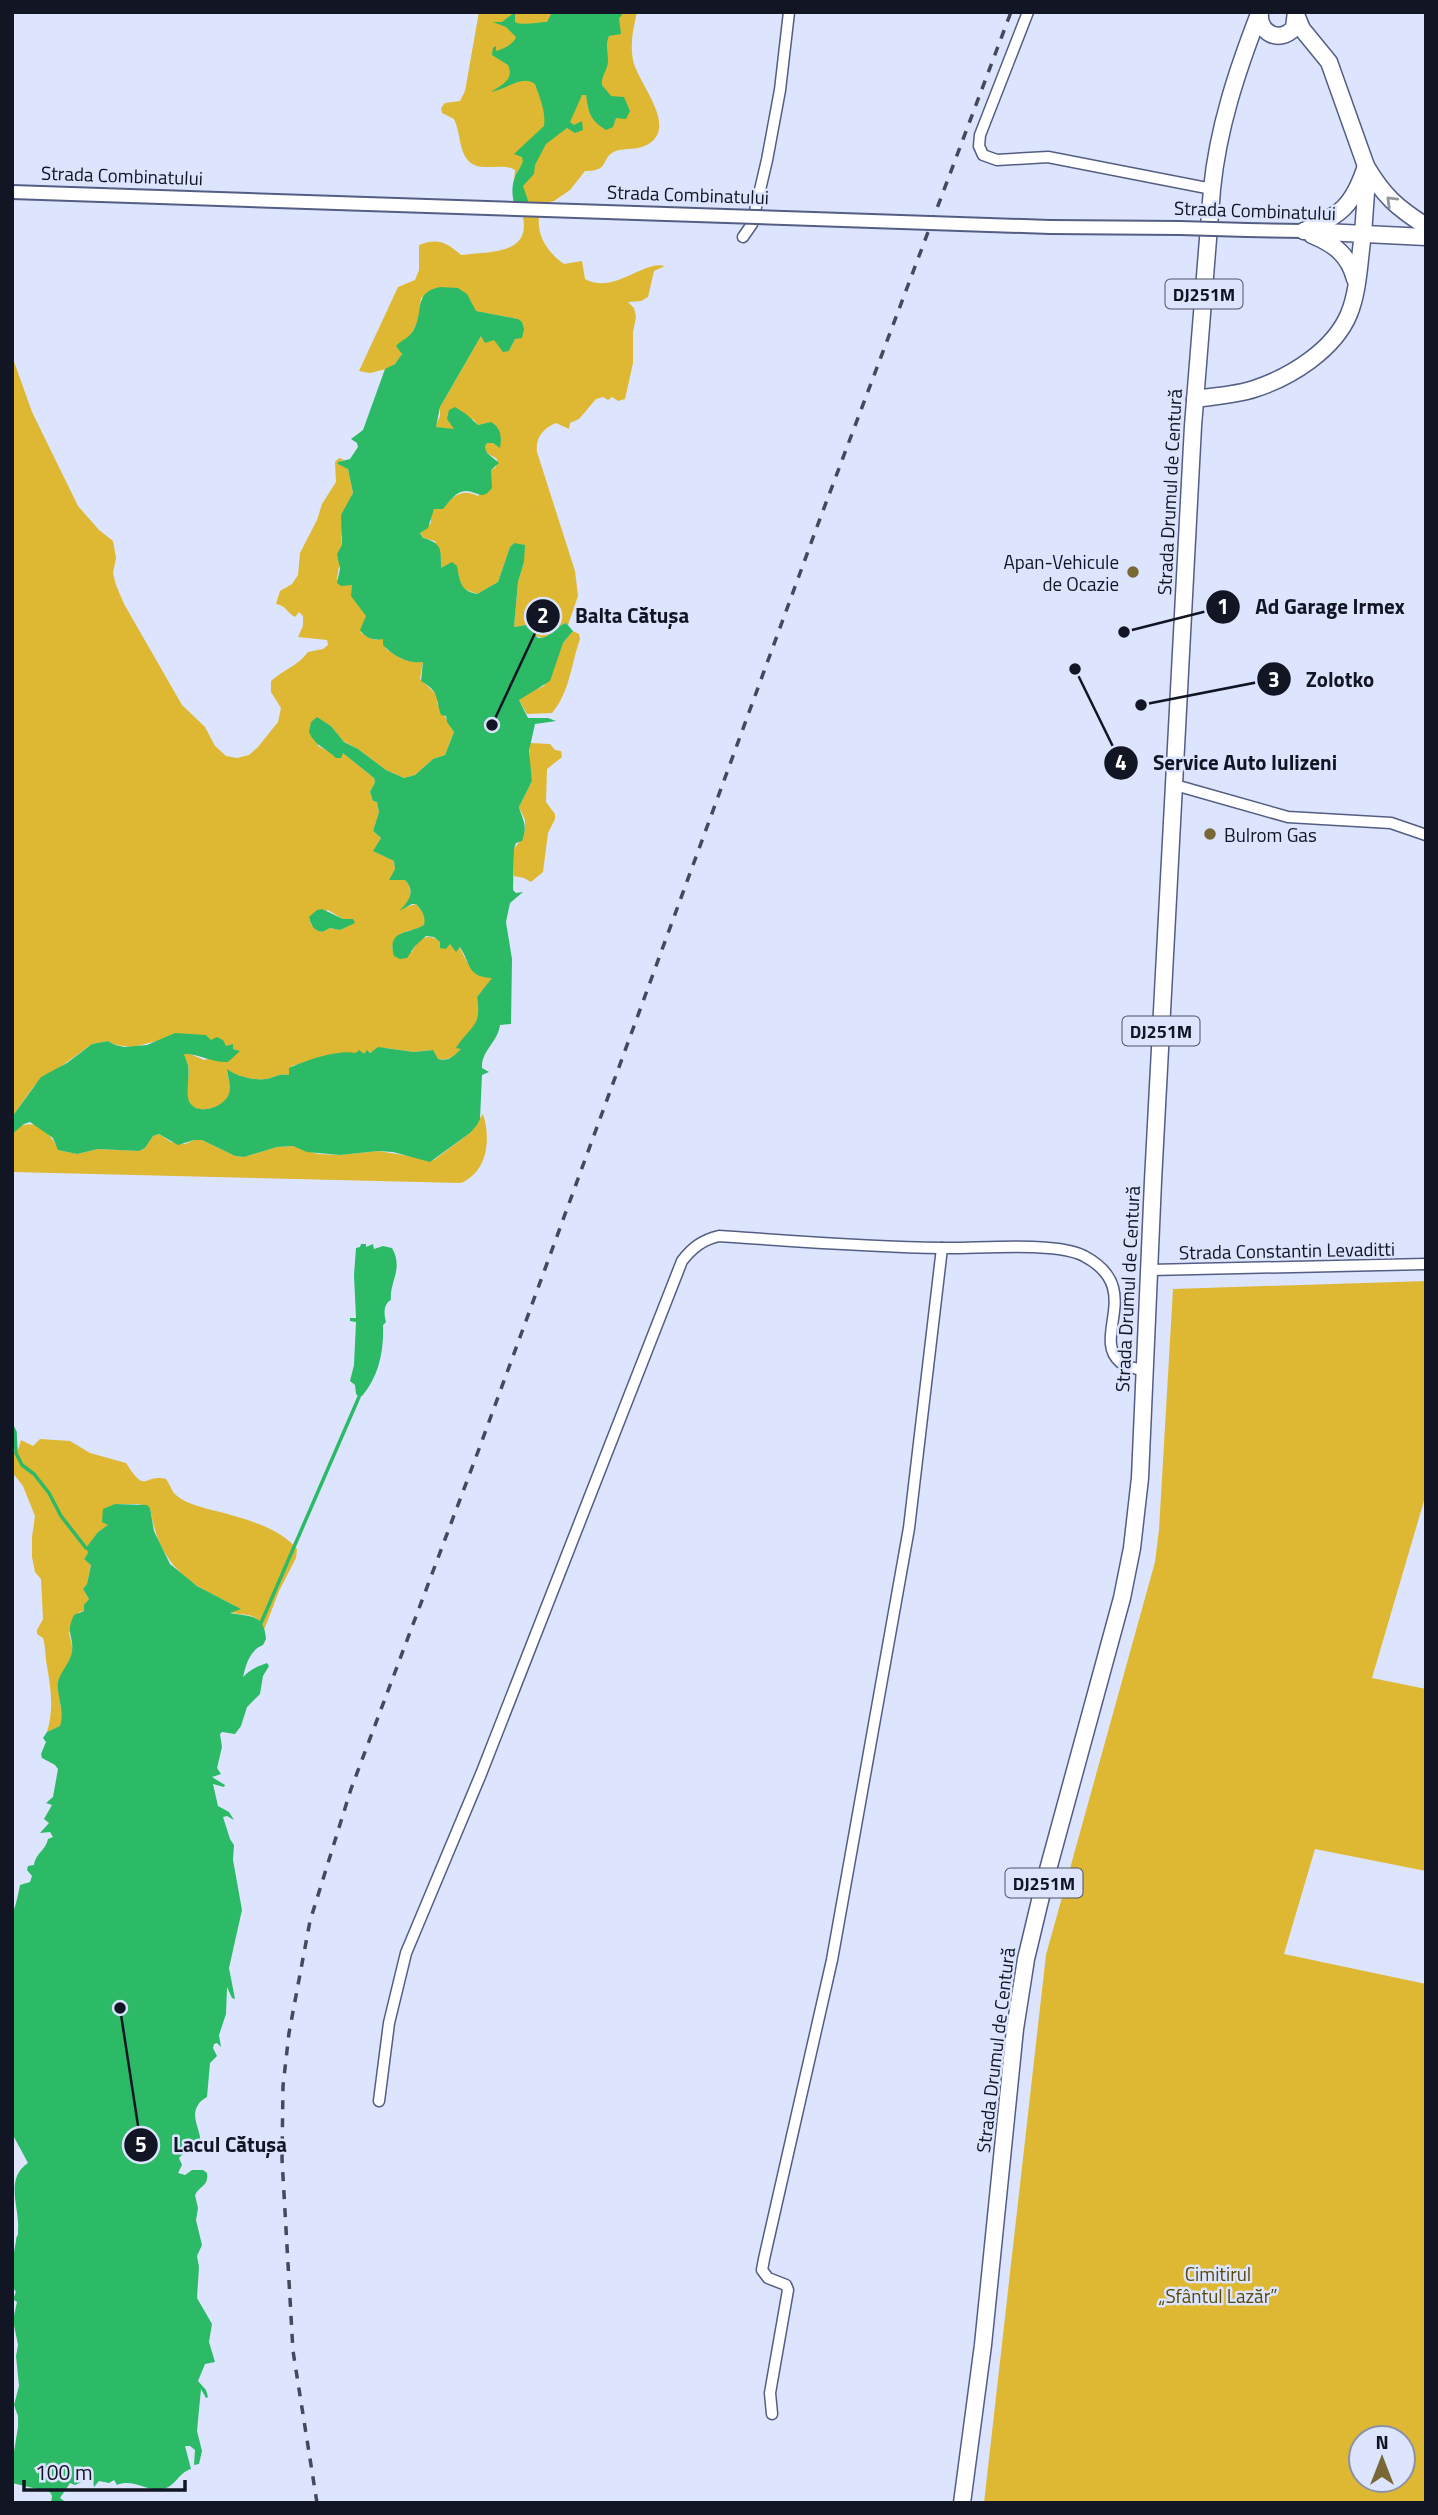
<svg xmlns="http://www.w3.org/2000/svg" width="1438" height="2515" font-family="'Titillium Web',sans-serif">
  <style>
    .green { fill: #deb833; fill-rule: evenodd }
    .water { fill: #2cba66 }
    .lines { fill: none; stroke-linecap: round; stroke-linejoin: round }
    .stream { stroke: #2cba66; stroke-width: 3.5 }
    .minor-casing { stroke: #545e84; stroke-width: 13 }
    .tertiary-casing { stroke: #545e84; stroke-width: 16 }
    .primary-casing { stroke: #545e84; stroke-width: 19 }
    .trunk-casing { stroke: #545e84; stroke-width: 19 }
    .minor { stroke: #fff; stroke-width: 10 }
    .tertiary { stroke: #fff; stroke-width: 12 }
    .primary { stroke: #fff; stroke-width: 16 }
    .trunk { stroke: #fff; stroke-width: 16 }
    .rail { stroke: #44495b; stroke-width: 3.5; stroke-dasharray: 9 9; stroke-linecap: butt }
    .tertiary-bridge-casing { stroke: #545e84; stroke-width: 16; stroke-linecap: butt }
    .tertiary-bridge { stroke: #fff; stroke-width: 12 }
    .oneway { stroke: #94969c }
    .poi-dot { fill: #786836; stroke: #dce4fe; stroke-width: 2.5 }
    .labels { text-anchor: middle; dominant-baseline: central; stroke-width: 5; stroke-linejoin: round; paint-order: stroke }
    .shield { fill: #dce4fe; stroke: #4e5365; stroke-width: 2 }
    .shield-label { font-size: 18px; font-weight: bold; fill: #111524 }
    .street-label { font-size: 19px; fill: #111524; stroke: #dce4fe }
    .poi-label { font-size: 19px; fill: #111524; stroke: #dce4fe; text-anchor: end }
    .park-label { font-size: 19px; fill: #5a4808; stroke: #dce4fe }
    .leader { fill: none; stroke: #111524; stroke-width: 2.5 }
    .callout-dot { fill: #111524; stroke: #dce4fe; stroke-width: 2.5 }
    .mark-label { font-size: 21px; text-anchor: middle; font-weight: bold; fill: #fff }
    .callout-label { font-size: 21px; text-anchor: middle; font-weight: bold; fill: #111524; stroke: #dce4fe; stroke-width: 5; stroke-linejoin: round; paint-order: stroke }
  </style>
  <rect width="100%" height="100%" fill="#dce4fe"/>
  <!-- green -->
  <g class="green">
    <path d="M 479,12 L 637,12 C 633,29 630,43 633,60 C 637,82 677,124 650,143 C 640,150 630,148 619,150 C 599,155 612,172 585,171 L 570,190 L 554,201 L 542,204 C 533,228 543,249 564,264 L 582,261 L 585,279 C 614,295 643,260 665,266 L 654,271 L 648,297 L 641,301 L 628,302 L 634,308 L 636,317 L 633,332 L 633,363 L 625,399 L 618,401 L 612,397 L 608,400 L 603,397 L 596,399 L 579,419 L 570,423 L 569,429 L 556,423 C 544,428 535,437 537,452 L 575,571 L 578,596 L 568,625 L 565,623 C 546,632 546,650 526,625 L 514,627 L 518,582 L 524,562 L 514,543 L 510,547 L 498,582 L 477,594 L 462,588 L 458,574 L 441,569 L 441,557 L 435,541 L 423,538 L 420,532 L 431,523 L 431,514 L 434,509 L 443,508 C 454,496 461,488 478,496 L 491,483 L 491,470 L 496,467 L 497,459 L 487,453 L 485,447 L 487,443 L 493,443 L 499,447 L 488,423 L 478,425 L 473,419 L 455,430 L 435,427 L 440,416 L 440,407 L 481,336 L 494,339 L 509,351 L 515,339 L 518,319 L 475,311 L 472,307 L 471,301 L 440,287 L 421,298 L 419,318 L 411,335 L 405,341 L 400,359 L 390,368 L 370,373 L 359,371 L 398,287 L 415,280 L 419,270 L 419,245 C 438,238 446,242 461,255 C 487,251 531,256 523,217 C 508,205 514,186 515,170 C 500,161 478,175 466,158 C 459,147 460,131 454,119 L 442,113 L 441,108 L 445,103 L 460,101 L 465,91 Z"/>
    <path d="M 12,356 L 32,412 L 78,506 L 99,530 L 113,541 L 116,558 L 113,573 L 116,585 L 124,604 L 182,705 L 205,727 L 215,746 L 226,756 L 237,758 L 249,755 L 258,747 L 278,722 L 281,708 L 271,692 L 271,681 C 284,669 298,666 308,652 L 323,649 L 328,645 L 327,640 L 298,637 L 303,626 L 303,616 L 299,612 L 295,617 C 287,613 286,605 276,604 L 280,591 L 292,584 L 298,575 L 300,553 L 317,520 L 322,504 L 336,482 L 335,462 L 339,458 L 345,460 L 340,461 L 348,469 L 353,493 L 341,537 L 342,545 L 337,580 L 353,585 L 366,616 L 361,633 L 375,640 L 384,638 L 386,649 L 402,659 L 423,662 L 420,679 L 438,696 L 437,703 L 454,732 L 445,755 L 433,759 L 415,775 L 404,778 L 386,770 L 358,749 L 343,741 L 331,726 L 321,720 L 318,746 L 330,752 L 337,758 L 342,752 L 374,778 L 375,782 L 370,792 L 373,801 L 377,802 L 379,812 L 373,831 L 381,838 L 374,851 L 394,861 L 395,869 L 390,880 L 405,880 C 414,889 411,900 403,908 L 416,904 C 422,911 426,916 425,925 C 409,935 397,926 392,949 L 412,952 C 418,938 428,932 441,942 L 440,948 L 450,944 L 459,946 L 467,962 L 493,978 L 477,997 L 480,1012 C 473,1029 461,1064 438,1059 L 432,1050 L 414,1052 L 386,1048 L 364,1054 L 332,1054 L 292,1066 L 289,1069 L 289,1075 C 280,1073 275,1077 266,1079 C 257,1081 235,1076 227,1070 C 228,1078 232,1089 228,1097 C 222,1108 198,1115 189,1103 C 185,1096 190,1074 188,1064 C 187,1061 185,1058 183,1054 L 188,1053 L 204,1060 L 239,1051 L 210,1040 L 157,1041 L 133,1047 L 115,1045 L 108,1041 L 92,1044 L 34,1086 L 12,1117 ZM 328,910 L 343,919 L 347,919 L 347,926 L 340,930 L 330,928 L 321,932 L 311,925 L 309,917 Z"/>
    <path d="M 573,631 L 579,634 L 580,639 C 571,664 570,692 552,713 L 527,714 L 519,700 L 525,694 L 544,686 L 563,643 Z"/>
    <polygon points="530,743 550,744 555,750 561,751 562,757 547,769 546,802 555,814 555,819 548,833 543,872 531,882 524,878 514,876 514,849 524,835 525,828 525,820 519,807 532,781 529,761"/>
    <path d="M 483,1114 C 491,1138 488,1172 461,1183 L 12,1172 L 12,1134 C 29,1112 50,1131 59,1150 L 77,1154 L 98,1149 L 139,1151 L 145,1148 L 153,1136 L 159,1134 L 171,1142 L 185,1144 L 194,1140 L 202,1140 L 235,1156 L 244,1157 L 277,1147 L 293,1146 L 318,1154 L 340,1155 L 378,1151 L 434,1160 L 470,1133 Z"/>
    <path d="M 1426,1281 L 1426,1494 L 1372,1678 L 1426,1689 L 1426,1871 L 1315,1849 L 1284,1954 L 1426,1984 L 1426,2503 L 984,2503 L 1046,1955 L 1155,1562 L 1159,1530 L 1173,1289 ZM 1403,2438 L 1403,2480 L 1361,2480 L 1361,2438 Z"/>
    <path d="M 40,1439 L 70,1441 L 90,1453 L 126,1463 C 147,1496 143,1473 166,1479 C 169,1483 171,1489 174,1493 C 185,1505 209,1509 224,1513 C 249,1520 281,1529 297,1549 L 296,1558 L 279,1591 L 264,1630 C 256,1610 245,1617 229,1612 L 240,1609 C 229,1602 217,1597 206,1591 C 171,1571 157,1548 150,1508 L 139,1504 L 115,1504 L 109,1525 L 98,1532 L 87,1548 L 88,1553 L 84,1559 L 91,1564 L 87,1584 L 83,1589 L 89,1599 L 84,1611 L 79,1612 L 69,1633 L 73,1650 L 70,1660 L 58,1682 L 62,1719 L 61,1726 L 47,1732 C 54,1709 51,1690 47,1666 C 45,1657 46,1648 43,1638 L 37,1634 L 37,1630 L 43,1619 L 41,1579 L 35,1572 L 32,1557 L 32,1537 L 35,1516 L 23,1486 L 12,1472 L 12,1455 L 18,1450 L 21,1440 L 33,1446 Z"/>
  </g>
  <!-- water -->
  <g class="water">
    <path d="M 515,12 L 515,22 C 521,26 539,22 547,22 L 552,12 L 621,12 L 622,15 L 619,18 L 621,34 L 609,36 C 605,45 608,51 608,61 C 608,70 601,75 602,85 L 611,96 L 624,97 L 630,111 L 626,119 L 616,118 L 613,127 L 606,130 C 589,119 589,113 586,95 L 582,95 L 570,122 L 574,125 L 582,121 L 583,130 L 575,133 L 567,128 L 546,144 L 535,165 L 534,174 L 523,186 L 532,212 L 530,215 L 523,216 C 512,208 510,189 515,177 C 517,171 521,168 523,161 L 522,157 L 514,154 L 544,126 C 546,111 540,99 535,84 C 522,74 506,90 491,92 C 501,85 515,80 508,65 L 492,55 L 493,48 L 496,46 L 496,51 C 503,49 514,44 516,37 L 506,27 L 493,22 L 502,22 Z"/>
    <path d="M 440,287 L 458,288 L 467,294 L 476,311 L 518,319 L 522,322 L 524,329 L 522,338 L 515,339 L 509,351 L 503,352 L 494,340 L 485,343 L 481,336 L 440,407 L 436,427 L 454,429 L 447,419 L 449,410 L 455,407 L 466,414 L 478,425 L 491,422 C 501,428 502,437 500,448 L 493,443 L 487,443 L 485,447 L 487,453 L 499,463 L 491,470 L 492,488 C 482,501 479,492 466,491 C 456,491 449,502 443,509 L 434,509 L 428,528 L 420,533 L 423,538 C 442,543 441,549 441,568 L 452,562 L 457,566 C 460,581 460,591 477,594 L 498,582 L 510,547 L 514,543 L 525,545 L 524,562 L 518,582 L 514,627 L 526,625 L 538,638 C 552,638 554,627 566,623 L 573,631 L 563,643 L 550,681 L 519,700 L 528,718 L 548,718 L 556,721 L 535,724 L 529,751 L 532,781 L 519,807 C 523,821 528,825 522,841 L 516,843 L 514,849 L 513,890 L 516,893 L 523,892 L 510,903 L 506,922 L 512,959 L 511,1024 L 500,1025 C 498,1042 481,1051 482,1068 L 489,1072 L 482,1075 L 480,1119 L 477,1125 L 470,1133 L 430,1162 L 393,1152 L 378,1151 L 340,1155 L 307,1152 L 293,1146 L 277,1147 L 244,1157 L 235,1156 L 202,1140 L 194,1140 L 178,1145 L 159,1134 L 153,1136 L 145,1148 L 139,1151 L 98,1149 L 77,1154 L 58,1150 L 53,1138 L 30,1122 L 24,1124 L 12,1134 L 12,1117 L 41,1077 L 67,1063 L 92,1044 L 108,1041 L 115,1045 L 124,1047 L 147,1045 L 175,1033 L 206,1035 L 211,1040 L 217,1037 L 223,1040 L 226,1046 L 233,1044 L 233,1049 L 240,1051 L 228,1062 C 212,1063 197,1053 184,1054 C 185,1058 187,1061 188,1065 C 190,1074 185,1097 190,1103 C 198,1115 222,1108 228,1096 C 232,1088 228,1078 227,1069 C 235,1076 256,1081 266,1079 C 275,1077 280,1073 289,1075 L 289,1068 C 306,1060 339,1049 356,1053 L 359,1050 L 364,1054 L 367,1050 L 370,1053 L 378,1047 L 414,1052 L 433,1050 L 438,1059 C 448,1062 454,1056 461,1049 L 456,1048 C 471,1025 482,1027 477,997 L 492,978 C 467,977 471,964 460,947 L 456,952 L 450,944 L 446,949 L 440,948 L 440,942 L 434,937 L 426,936 L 415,946 L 407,958 L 400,959 L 394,956 C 386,929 410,934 424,925 C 426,916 422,911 416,904 L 412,904 L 399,911 C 409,902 416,891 405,880 L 389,880 L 395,869 L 394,861 L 373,851 L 381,838 L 373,831 L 379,812 L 377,802 L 373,801 L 370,792 L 375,782 L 374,778 L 343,753 L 341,758 L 336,758 C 326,748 315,746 309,732 L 311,722 L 317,717 L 331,726 L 344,742 L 358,749 L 386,770 L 404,778 L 415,775 L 433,759 L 445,755 L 454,732 L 447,722 L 446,716 L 441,715 C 435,697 440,692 421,681 L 423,662 C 408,664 393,656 383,645 L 383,639 C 375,641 365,638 360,630 L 366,616 L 351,596 L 352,585 L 341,586 L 337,583 L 340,569 L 337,554 L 342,545 L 341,515 L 353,493 L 348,469 L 338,464 L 338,462 L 350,459 L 358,447 L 357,443 L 351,439 L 363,430 L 385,369 L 395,364 L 402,354 L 396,346 C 401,340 408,339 413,331 C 425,311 412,293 440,287 Z"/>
    <path d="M 322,909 L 343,919 L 353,919 L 355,923 L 340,930 L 330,928 L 322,932 C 313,930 311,925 309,917 L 317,910 Z"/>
    <path d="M 361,1244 L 366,1244 L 366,1247 L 373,1244 L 374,1249 L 383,1246 L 392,1248 C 404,1269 389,1282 391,1300 C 383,1304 384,1315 386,1322 L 383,1325 C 384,1351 379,1376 362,1396 L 359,1397 L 356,1394 L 355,1385 L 350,1381 L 354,1365 L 356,1322 L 350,1321 L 350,1318 L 356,1318 L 354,1275 L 356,1248 L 360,1247 Z"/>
    <path d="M 115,1504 L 147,1505 L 150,1508 L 154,1531 L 170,1564 L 197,1586 L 241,1609 L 230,1613 C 249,1617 264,1613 266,1639 L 263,1645 C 250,1650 246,1664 243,1677 C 249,1670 258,1666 267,1663 L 269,1666 L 263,1676 L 260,1694 L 247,1707 L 241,1726 L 235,1734 L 222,1732 L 220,1734 L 222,1747 L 217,1768 L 221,1774 L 212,1777 L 225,1785 L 224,1787 L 213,1784 L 218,1806 L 229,1812 L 234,1820 L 227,1816 L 223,1817 L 230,1839 L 234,1845 L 233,1860 L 242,1910 L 229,1968 L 235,1999 L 232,1998 L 227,1987 L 226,2014 L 219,2035 L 221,2047 L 217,2043 L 214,2044 L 213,2048 L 217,2056 L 210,2063 L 207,2097 C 204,2099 200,2101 198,2105 C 188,2120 208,2137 197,2152 L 183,2154 L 179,2158 L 182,2165 L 178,2173 L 185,2175 L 192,2170 L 203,2170 L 207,2173 C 209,2186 200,2185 195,2195 L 198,2208 L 196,2220 L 202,2245 L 197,2256 L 199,2267 L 197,2298 L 212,2324 L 209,2342 L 215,2362 L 205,2364 L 198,2381 L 206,2390 L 208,2397 L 206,2398 L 201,2389 L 197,2431 L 202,2451 L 199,2464 L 194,2465 L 195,2450 L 190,2446 L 185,2446 L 191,2469 C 178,2473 176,2486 163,2489 C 147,2492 133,2478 117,2485 L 114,2480 L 109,2483 L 99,2481 L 94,2487 L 93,2481 L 89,2479 L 75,2485 L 70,2483 L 60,2498 L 67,2503 L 51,2503 L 52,2496 L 50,2492 L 12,2483 L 12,2464 L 18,2427 L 18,2416 L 14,2405 L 19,2386 L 16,2356 L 18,2345 L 13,2320 L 17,2302 L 13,2299 L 16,2292 L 12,2286 C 12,2272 13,2255 16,2241 C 17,2232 18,2240 18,2230 C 20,2208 4,2179 28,2163 L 14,2137 L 12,2124 L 12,1914 C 15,1910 19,1891 20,1885 L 30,1882 L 32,1876 L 27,1870 L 28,1866 L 34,1865 C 35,1854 46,1850 48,1839 L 53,1837 L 50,1832 L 40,1833 L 49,1823 L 44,1819 L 52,1805 L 46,1803 L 53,1797 L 58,1769 L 55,1765 L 42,1758 L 41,1754 L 46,1742 L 43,1738 L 47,1732 L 60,1726 C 65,1711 56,1693 58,1682 C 60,1672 70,1663 72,1652 C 74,1635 65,1634 74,1615 L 84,1611 L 84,1605 L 89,1599 L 83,1589 L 87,1584 L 91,1565 L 84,1559 L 88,1553 L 86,1548 L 98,1532 L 108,1525 L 102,1522 L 103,1509 Z"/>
  </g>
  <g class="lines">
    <!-- stream -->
    <g class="stream">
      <polyline points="12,1426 15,1432 16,1453 22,1465 34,1474 49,1493 61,1516 86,1548"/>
      <polyline points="261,1623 359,1397"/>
    </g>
    <defs>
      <g id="minor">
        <polyline points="1028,12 980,135 979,146 983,155 997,160 1048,157 1212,189"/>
        <polyline points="743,237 752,224 767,160 780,90 789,12"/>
        <polyline points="1175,785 1288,817 1391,823 1426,835"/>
        <polyline points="1150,1270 1426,1264"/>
        <path d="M 379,2101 L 389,2023 L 406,1953 L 481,1774 L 682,1261 C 692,1248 702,1240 719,1236 C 793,1241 867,1247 942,1248 C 976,1249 1057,1241 1084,1256 C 1145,1288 1091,1337 1120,1362 C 1126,1367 1136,1368 1144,1371"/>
        <polyline points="772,2414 770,2393 788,2290 786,2285 768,2278 762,2270 764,2259 832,1960 909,1528 942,1248"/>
      </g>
      <g id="tertiary">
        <polyline points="1050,227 1180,228"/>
        <polyline points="1247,230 1304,231"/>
      </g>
      <g id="primary">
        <polyline points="1304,231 1426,237"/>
        <path d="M 1312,235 C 1334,244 1349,255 1355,279"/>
        <path d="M 1195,399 C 1215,396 1236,395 1254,389 C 1291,377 1334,350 1349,314 C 1359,289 1359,260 1363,234"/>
      </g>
      <g id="trunk">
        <path d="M 1260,12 C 1258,33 1279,44 1294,28 L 1296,12"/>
        <path d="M 1297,17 L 1302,29 L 1329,62 L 1366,166 C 1383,195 1397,208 1426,226"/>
        <path d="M 1304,231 C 1341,215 1353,206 1366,166"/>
        <polyline points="1363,234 1367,179"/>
        <path d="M 962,2503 L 983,2345 L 1015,2029 L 1026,1959 L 1043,1888 L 1122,1598 L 1132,1548 L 1140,1478 L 1153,1181 L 1193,426 L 1212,189 C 1218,128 1237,71 1259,14"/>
      </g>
    </defs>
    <!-- minor casing -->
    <use href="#minor" class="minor-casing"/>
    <!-- tertiary casing -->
    <use href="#tertiary" class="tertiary-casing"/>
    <!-- primary casing -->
    <use href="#primary" class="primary-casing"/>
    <!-- trunk casing -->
    <use href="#trunk" class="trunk-casing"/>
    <!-- minor -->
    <use href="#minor" class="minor"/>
    <!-- tertiary -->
    <use href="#tertiary" class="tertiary"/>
    <!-- primary -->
    <use href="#primary" class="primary"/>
    <!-- trunk -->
    <use href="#trunk" class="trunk"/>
    <!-- rail -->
    <polyline class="rail" points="317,2503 293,2351 282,2159 283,2086 289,2033 310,1921 351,1789 479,1449 818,524 1011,12"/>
    <defs>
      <g id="tertiary-bridge">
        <polyline points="12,192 1050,227"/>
        <polyline points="1180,228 1247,230"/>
      </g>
    </defs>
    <!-- tertiary-bridge casing -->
    <use href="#tertiary-bridge" class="tertiary-bridge-casing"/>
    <!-- tertiary-bridge -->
    <use href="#tertiary-bridge" class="tertiary-bridge"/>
  </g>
  <!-- one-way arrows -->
  <defs><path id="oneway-chevron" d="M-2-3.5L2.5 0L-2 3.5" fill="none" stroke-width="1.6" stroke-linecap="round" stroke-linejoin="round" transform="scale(1.75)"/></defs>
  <use class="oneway" href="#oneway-chevron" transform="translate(1391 201) rotate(-136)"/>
  <!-- markers -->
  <g class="poi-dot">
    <circle cx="1133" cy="572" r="7"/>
    <circle cx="1210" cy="834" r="7"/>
  </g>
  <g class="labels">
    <!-- shield labels -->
    <g class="shield">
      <rect x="1165.5" y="279.5" width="77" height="29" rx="5"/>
      <rect x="1122.5" y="1016.5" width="77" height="29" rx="5"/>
      <rect x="1005.5" y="1868.5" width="77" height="29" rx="5"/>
    </g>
    <g class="shield-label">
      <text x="1204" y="294">DJ251M</text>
      <text x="1161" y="1031">DJ251M</text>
      <text x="1044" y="1883">DJ251M</text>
    </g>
    <!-- street labels -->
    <g class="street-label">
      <text transform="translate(122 175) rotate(2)">Strada Combinatului</text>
      <text transform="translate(688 194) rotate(2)">Strada Combinatului</text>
      <text transform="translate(1255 210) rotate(2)">Strada Combinatului</text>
      <text transform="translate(1169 492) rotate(-87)">Strada Drumul de Centură</text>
      <text transform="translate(1287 1250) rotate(-1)">Strada Constantin Levaditti</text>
      <text transform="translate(1127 1289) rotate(-87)">Strada Drumul de Centură</text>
      <text transform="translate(995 2050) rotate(-83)">Strada Drumul de Centură</text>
    </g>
    <!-- poi labels -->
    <g class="poi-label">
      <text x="1119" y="561">Apan-Vehicule<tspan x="1119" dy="22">de Ocazie</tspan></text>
      <text x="1224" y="834" text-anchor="start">Bulrom Gas</text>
    </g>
    <!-- park labels -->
    <g class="park-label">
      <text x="1218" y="2273">Cimitirul<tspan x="1218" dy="22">„Sfântul Lazăr”</tspan></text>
    </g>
  </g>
  <!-- callouts -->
  <path class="leader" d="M1124 632L1223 607M492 725L543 616M1141 705L1274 679M1075 669L1121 763M120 2008L141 2145"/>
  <g class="callout-dot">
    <circle cx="1124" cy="632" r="7"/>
    <circle cx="492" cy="725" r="7"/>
    <circle cx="1141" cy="705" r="7"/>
    <circle cx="1075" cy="669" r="7"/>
    <circle cx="120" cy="2008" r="7"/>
    <circle cx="1223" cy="607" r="18"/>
    <circle cx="543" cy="616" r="18"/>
    <circle cx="1274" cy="679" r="18"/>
    <circle cx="1121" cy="763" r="18"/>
    <circle cx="141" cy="2145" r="18"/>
  </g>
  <g class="mark-label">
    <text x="1223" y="614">1</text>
    <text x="543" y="623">2</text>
    <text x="1274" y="687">3</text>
    <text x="1121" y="770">4</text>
    <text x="141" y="2152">5</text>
  </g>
  <g class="callout-label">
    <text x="1330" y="614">Ad Garage Irmex</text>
    <text x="632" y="623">Balta Cătușa</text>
    <text x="1340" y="687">Zolotko</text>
    <text x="1245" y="770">Service Auto Iulizeni</text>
    <text x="230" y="2152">Lacul Cătușa</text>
  </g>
  <!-- border -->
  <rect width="1438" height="2515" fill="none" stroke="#111524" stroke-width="28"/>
  <!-- north arrow -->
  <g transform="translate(1382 2459)"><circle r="33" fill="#dce4fe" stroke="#8b91a7" stroke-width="2"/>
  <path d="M0-5L12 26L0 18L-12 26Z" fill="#786836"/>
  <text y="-10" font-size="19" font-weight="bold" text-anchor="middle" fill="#111524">N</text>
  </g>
  <!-- scale -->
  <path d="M24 2480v10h161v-10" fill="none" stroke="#111524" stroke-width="3.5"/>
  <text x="35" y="2480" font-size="21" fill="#111524" stroke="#dce4fe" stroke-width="5" paint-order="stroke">100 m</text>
</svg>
